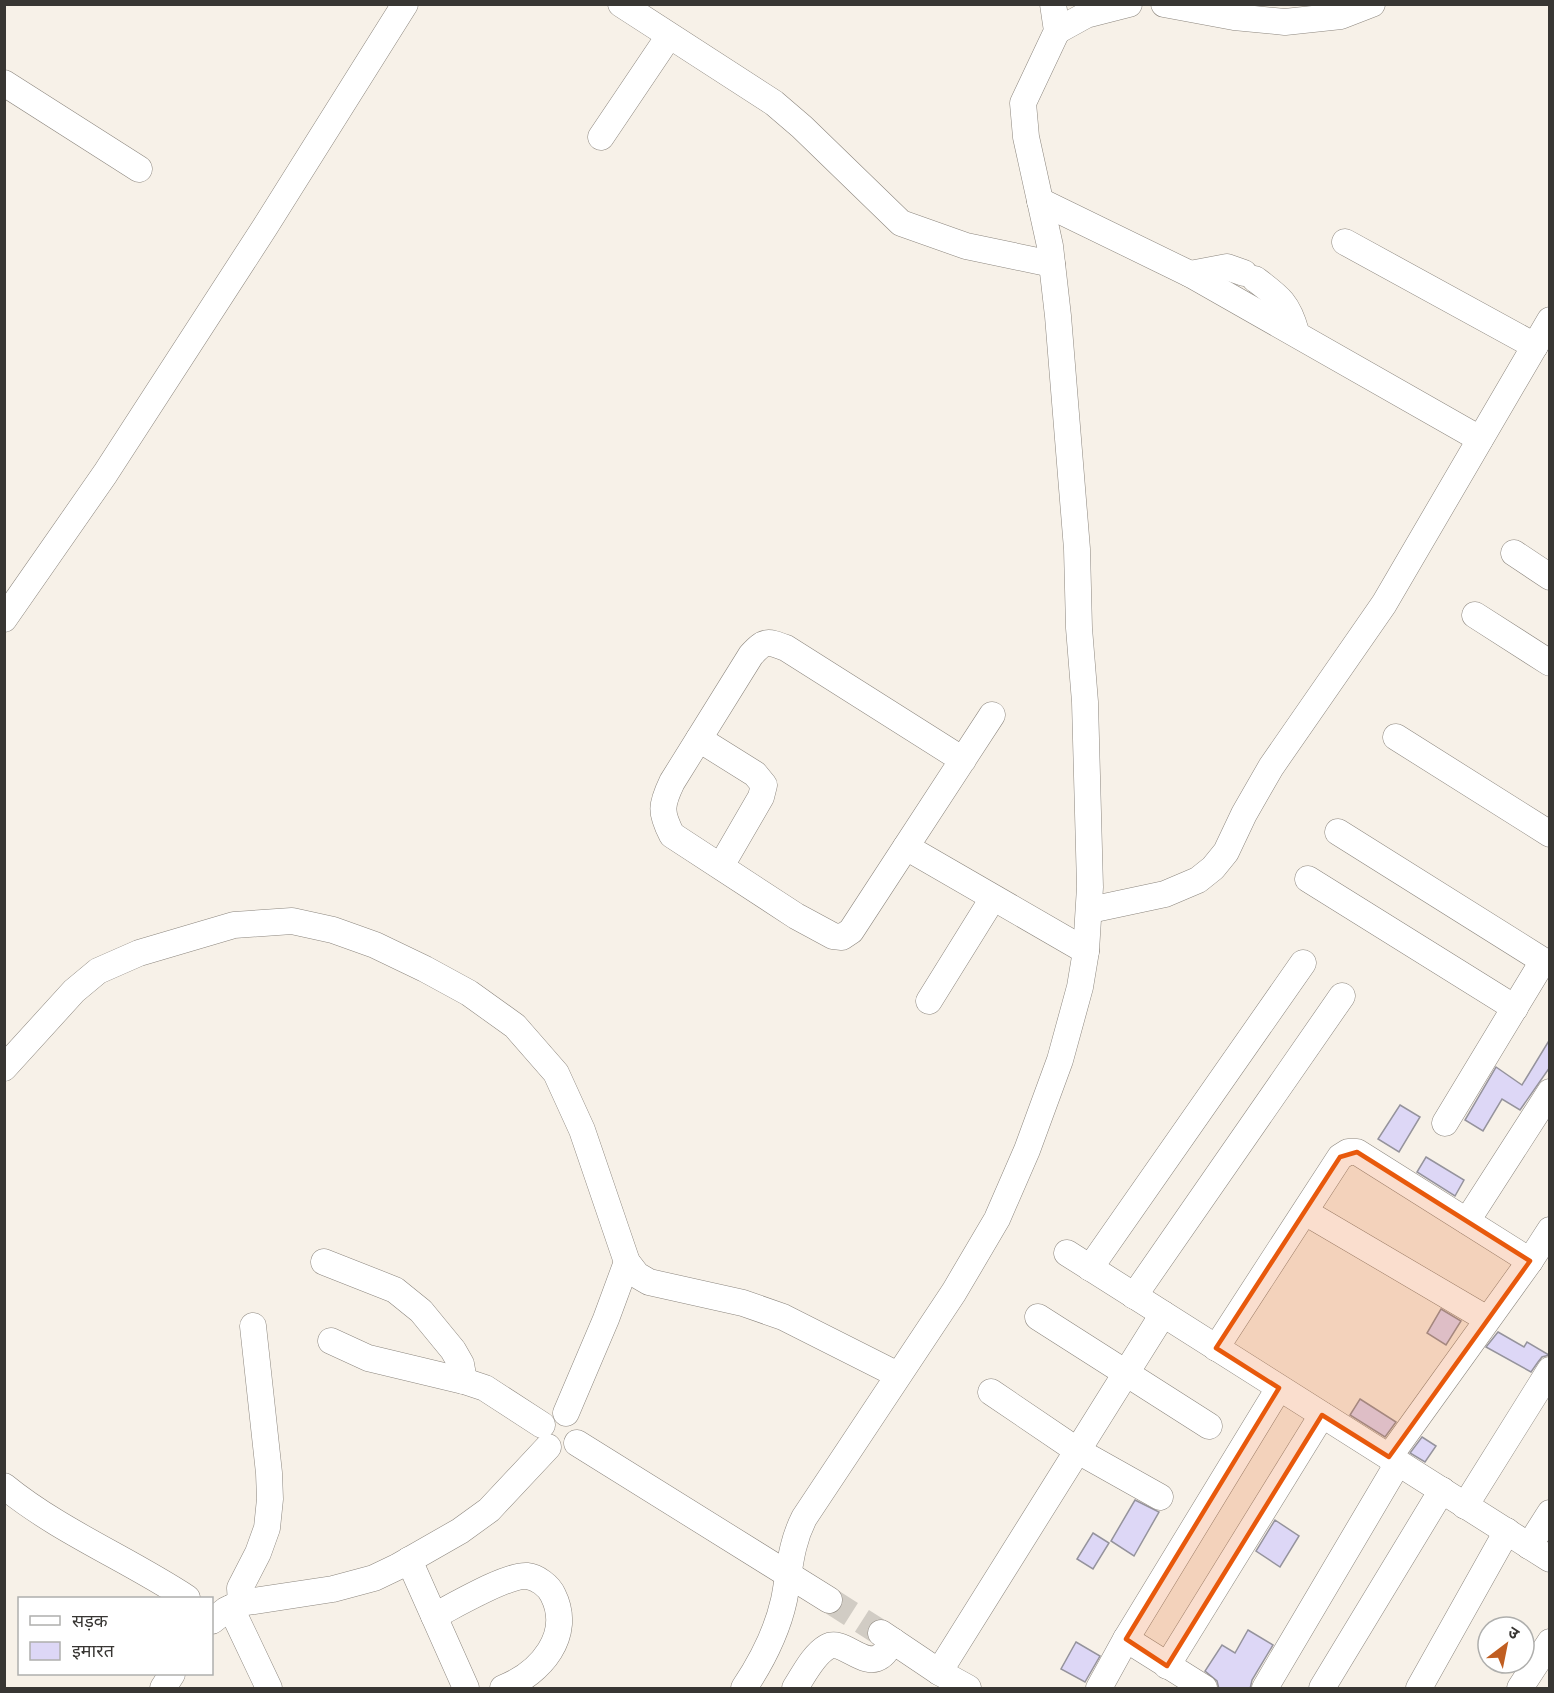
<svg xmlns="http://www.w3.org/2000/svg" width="1554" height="1693" font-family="Bitter,'Noto Sans Devanagari',serif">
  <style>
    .building { fill: #ddd7f6; stroke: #95939c; stroke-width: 1.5 }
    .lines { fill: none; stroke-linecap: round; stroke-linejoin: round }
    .minor-tunnel { stroke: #d1ccc4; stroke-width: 26; stroke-dasharray: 26 13; stroke-linecap: butt }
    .minor-casing { stroke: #8c867e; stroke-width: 27 }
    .minor { stroke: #fff; stroke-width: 26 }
    .marked { fill: #e8590c; fill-opacity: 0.2; stroke: #e8590c; stroke-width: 4.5; stroke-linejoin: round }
  </style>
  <rect width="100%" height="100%" fill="#f7f1e8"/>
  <!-- building -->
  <g class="building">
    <polygon points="1550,1039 1550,1067 1520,1110 1502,1099 1483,1131 1465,1120 1496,1067 1522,1085"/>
    <polygon points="1400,1105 1420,1117 1399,1152 1378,1139"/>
    <polygon points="1426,1157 1464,1180 1455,1196 1417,1172"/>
    <polygon points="1441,1309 1461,1321 1446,1345 1427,1333"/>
    <polygon points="1498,1332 1524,1347 1527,1342 1549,1355 1542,1357 1538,1362 1531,1372 1486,1347"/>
    <polygon points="1360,1399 1396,1422 1385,1437 1350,1415"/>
    <polygon points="1422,1437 1436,1446 1425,1462 1410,1453"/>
    <polygon points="1135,1500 1159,1512 1134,1556 1111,1541"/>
    <polygon points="1275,1520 1299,1536 1280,1567 1256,1551"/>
    <polygon points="1093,1533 1109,1543 1093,1569 1077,1559"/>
    <polygon points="1248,1630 1273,1645 1252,1680 1250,1689 1219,1689 1217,1681 1205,1671 1222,1645 1235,1653"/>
    <polygon points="1076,1642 1100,1656 1085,1682 1061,1669"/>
  </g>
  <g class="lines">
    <!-- minor-tunnel -->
    <polyline class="minor-tunnel" points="829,1600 881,1633"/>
    <defs>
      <g id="minor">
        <polyline points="621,4 774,103 802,127 901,223 966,246 1052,264"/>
        <polyline points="1164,4 1234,17 1285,22 1341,16 1372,4"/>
        <polyline points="1057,31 1086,15 1129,4"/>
        <polyline points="4,83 139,169"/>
        <polyline points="601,137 669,36"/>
        <polyline points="1040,201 1190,274 1480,439"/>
        <polyline points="1345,242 1535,346"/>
        <polyline points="1190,274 1227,267 1244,273"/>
        <path d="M 1255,279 C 1279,297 1288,303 1296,332"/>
        <polyline points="1514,553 1550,577"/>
        <polyline points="1475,615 1550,663"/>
        <polyline points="4,619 105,474 265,227 405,4"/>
        <polyline points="1396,737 1550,834"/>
        <polyline points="699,739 755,774 764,785 761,797 721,866"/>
        <path d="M 963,760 L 786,648 C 767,641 765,640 751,655 L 672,782 C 661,805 660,812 672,835 L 796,916 L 833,936 L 842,937 L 851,931 L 992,715"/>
        <polyline points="1338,832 1550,965"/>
        <polyline points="906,847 1086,951"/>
        <polyline points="1308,879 1515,1008"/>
        <polyline points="1090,910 1165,894 1198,880 1213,868 1226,852 1244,814 1271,767 1384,604 1550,320"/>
        <polyline points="929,1001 993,898"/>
        <polyline points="4,1068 74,991 98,971 139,953 234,925 292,921 333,930 375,945 425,969 469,993 515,1026 556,1073 582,1130 627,1262 637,1275 649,1282 743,1303 783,1317 898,1375"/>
        <polyline points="1445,1123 1543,961"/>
        <polyline points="1305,1212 1487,1319"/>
        <polyline points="1467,1221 1550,1092"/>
        <polyline points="1067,1253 1550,1559"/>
        <polyline points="324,1262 395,1290 421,1311 453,1350 461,1364 464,1381"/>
        <polyline points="1090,1268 1303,963"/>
        <polyline points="1134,1296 1342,996"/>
        <polyline points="1038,1317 1209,1426"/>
        <polyline points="331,1341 368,1358 464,1381 485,1388 542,1425"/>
        <polyline points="1216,1348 1340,1157 1348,1152 1357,1152 1530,1261"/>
        <polyline points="991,1392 1078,1451 1160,1497"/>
        <polyline points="566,1413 606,1319 627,1262"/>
        <polyline points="577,1443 829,1600"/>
        <polyline points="1389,1457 1530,1261 1550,1230"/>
        <path d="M 4,1486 C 59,1531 128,1559 187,1598"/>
        <polyline points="1465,1506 1550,1370"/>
        <polyline points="1529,1546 1550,1513"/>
        <polyline points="409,1560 466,1688"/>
        <polyline points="241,1603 240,1588 258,1553 267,1528 270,1499 269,1473 253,1326"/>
        <polyline points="231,1608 269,1688"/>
        <path d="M 434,1616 C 454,1606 508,1574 527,1576 C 537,1577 549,1586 553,1595 C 573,1635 541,1673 503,1688"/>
        <polyline points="212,1621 226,1610 241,1603 333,1589 374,1578 397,1567 460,1531 489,1510 548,1447"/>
        <polyline points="881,1633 939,1672 968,1688"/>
        <polyline points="1126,1639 1204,1688"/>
        <polyline points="1167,1666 1322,1415"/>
        <polyline points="939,1672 1163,1314"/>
        <polyline points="163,1688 172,1674"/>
        <path d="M 744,1688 C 762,1661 777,1632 784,1600 C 790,1570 790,1546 804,1518 L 954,1292 L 997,1219 L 1027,1150 L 1060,1060 L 1080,987 L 1086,951 L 1090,887 L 1085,702 L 1079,628 L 1077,549 L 1058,316 L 1050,246 L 1026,137 L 1023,103 L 1057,31 L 1053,4"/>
        <path d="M 795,1688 C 803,1676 813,1655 827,1647 C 843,1638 864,1669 881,1656 C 886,1653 889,1646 893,1641"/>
        <polyline points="1099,1688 1126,1639 1279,1388"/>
        <polyline points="1265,1688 1398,1463"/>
        <polyline points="1322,1688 1442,1490"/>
        <polyline points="1419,1688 1507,1531"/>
        <polyline points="1520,1688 1550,1642"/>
      </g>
    </defs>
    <!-- minor casing -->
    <use href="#minor" class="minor-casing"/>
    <!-- minor -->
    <use href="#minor" class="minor"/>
  </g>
  <!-- marked area -->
  <path class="marked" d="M 1357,1152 L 1530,1261 L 1389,1457 L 1322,1415 L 1167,1666 L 1126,1639 L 1279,1388 L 1216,1348 L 1340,1157 Z"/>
  <!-- border -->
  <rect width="1554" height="1693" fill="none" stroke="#383633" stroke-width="12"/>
  <!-- legend -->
  <rect x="18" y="1597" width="195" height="78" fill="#ffffff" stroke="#afafad" stroke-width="1.5"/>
  <rect x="30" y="1616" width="30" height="9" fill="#ffffff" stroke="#afafad" stroke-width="1.5"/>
  <text x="72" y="1627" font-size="18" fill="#383633">सड़क</text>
  <rect x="30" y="1642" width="30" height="18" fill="#ddd7f6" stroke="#afafad" stroke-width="1.5"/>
  <text x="72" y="1657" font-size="18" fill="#383633">इमारत</text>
  <!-- north arrow -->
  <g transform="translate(1506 1645) rotate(32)"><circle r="28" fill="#ffffff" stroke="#afafad" stroke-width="1.5"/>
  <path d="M0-4.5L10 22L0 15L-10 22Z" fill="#c05e21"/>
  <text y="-9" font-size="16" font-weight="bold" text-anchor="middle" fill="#383633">उ</text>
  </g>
</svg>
